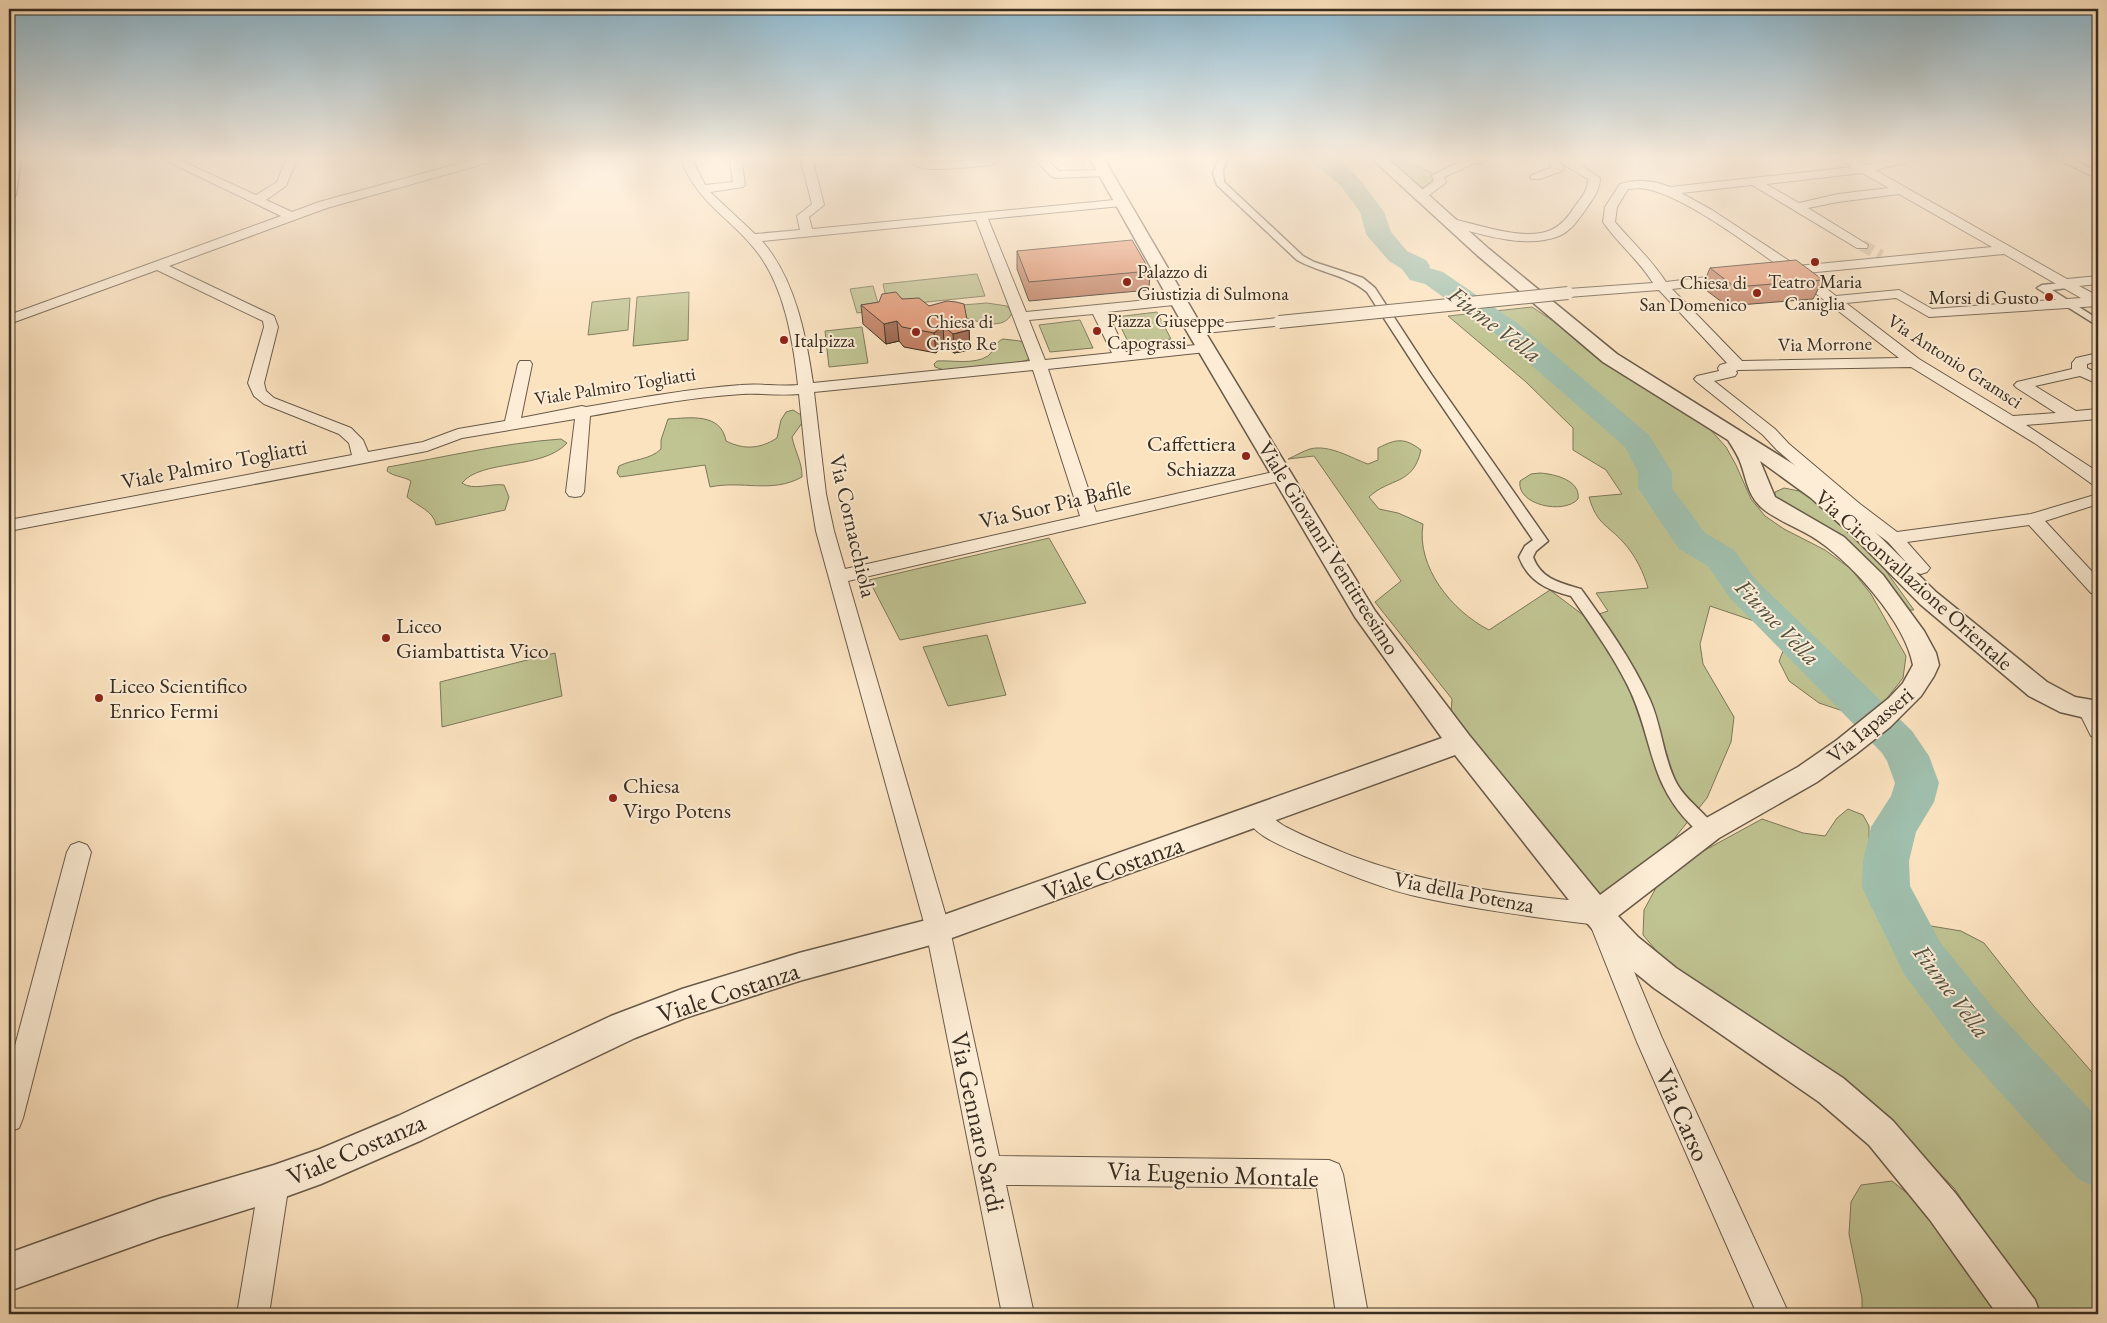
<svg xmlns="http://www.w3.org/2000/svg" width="2107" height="1323" font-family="'EB Garamond',serif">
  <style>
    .green { fill: #c0c392; stroke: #7c785a }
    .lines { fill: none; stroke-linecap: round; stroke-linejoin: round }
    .river { fill: #a0bfad; fill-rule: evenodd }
    .minor-tunnel { stroke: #d5bfa0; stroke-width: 12; stroke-dasharray: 12 6; stroke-linecap: butt }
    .pedestrian-casing { stroke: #685a49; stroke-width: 3 }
    .minor-casing { stroke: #685a49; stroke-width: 2 }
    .tertiary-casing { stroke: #685a49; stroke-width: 3 }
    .pedestrian { fill: #fdedd6; fill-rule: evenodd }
    .minor { fill: #fdedd6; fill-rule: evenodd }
    .tertiary { fill: #fdedd6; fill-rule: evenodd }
    .minor-bridge-casing { stroke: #685a49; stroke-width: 14; stroke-linecap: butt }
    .minor-bridge { stroke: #fdedd6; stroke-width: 12 }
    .wall { fill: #c28063; stroke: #372d21 }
    .shaded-wall { fill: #9e6850; stroke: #372d21 }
    .building { fill: #e19573; stroke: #372d21 }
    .poi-dot { fill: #8f2418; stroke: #fdedd6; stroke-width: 2 }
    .labels { text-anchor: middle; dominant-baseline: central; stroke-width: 4; stroke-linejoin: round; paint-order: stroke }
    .far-poi-label { font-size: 19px; fill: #372d21; stroke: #fdedd6; text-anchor: start }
    .far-street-label { font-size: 19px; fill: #372d21; stroke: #fdedd6 }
    .poi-label { font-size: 22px; fill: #372d21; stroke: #fdedd6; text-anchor: start }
    .street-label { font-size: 22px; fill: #372d21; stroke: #fdedd6 }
    .water-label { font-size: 24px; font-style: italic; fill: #515244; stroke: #fdedd6 }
    .near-street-label { font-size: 26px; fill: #372d21; stroke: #fdedd6 }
  </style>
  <rect width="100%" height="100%" fill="#fce3c0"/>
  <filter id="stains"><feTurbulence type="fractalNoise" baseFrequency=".004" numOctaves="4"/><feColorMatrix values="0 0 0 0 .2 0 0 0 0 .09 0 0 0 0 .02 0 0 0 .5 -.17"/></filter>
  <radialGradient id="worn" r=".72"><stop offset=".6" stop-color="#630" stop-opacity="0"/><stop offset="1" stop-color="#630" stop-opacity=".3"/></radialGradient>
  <!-- green -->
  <g class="green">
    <polygon points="1385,157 1398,157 1432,173 1432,181 1423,188 1411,182"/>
    <polygon points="977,274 985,296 888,306 883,284"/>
    <polygon points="873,286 880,310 857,313 850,289"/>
    <polygon points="689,292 688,340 633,346 637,297"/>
    <polygon points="630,298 628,330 588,335 592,302"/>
    <path d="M 987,303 L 1007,306 L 1012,313 C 1004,331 981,322 965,318 L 962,305 Z"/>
    <path d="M 1532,307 L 1701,419 L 1726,447 L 1736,465 L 1751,499 L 1765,516 L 1784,529 L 1825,550 L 1851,569 L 1871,594 L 1906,656 L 1903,678 L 1884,702 L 1846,712 L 1819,703 L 1789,681 L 1779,661 L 1786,644 L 1763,624 L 1710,606 L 1700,644 L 1703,664 L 1734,717 L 1731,742 L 1707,798 L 1656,861 L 1592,899 L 1497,774 L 1474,740 L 1451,713 L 1452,699 L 1375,602 L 1401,581 L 1314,456 L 1288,459 C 1295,456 1303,451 1310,449 C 1329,444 1351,458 1368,464 L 1378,460 L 1378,448 C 1396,439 1404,437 1421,450 C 1413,486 1390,477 1369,497 L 1379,509 L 1398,513 L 1423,524 C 1416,567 1452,611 1489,630 L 1550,590 L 1587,618 L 1608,611 L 1596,593 L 1648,588 C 1644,573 1635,555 1624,543 C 1607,524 1597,525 1589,497 L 1622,494 L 1606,470 L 1573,450 L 1573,428 L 1526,382 L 1448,316 Z"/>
    <polygon points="1157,312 1171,339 1129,344 1116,317"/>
    <polygon points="1080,320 1093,348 1050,352 1039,325"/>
    <polygon points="862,327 868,363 829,367 825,331"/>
    <path d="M 1003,339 L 1020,341 L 1026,344 L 1029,355 L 1028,360 L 1010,364 L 944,370 L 935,367 L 934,364 L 937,361 C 952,360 974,365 988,356 C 994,351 996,341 1003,339 Z"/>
    <path d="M 793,410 L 801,415 L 802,423 L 792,437 C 795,452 802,461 802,477 C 771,494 743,480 710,487 L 705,465 L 620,477 L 617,473 L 619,466 C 633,459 650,460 661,449 L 661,440 L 668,419 C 689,418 721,412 726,441 C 744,450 760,449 777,438 L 781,420 L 786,412 Z"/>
    <path d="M 561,439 L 567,443 C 543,470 481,459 462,483 C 473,491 491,483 504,485 L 509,497 L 505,510 L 436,525 C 434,511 417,506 407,497 L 411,481 C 403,476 394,477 387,471 L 388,467 C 445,457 503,443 561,439 Z"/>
    <path d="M 1540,473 C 1554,474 1581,480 1578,499 C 1564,515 1516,505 1520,481 L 1531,474 Z"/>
    <path d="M 1784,488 L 1799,491 L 1807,495 L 1878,560 L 1914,610 L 1908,610 C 1894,591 1881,571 1864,555 C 1839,531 1804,516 1775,498 L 1775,492 Z"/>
    <polygon points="1049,538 1086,603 900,640 869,580"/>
    <polygon points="987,635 1006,695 948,706 923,647"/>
    <polygon points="555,653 562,696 442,727 440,682"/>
    <polygon points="1848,809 1863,815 1869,826 1869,863 1931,926 1961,931 1984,943 2033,1005 2098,1079 2098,1314 2040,1314 1954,1188 1870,1102 1677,975 1643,935 1644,910 1658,884 1696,855 1762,819 1803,833 1825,836 1837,818"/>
    <polygon points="1892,1181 1928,1210 1971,1251 2013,1314 1862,1314 1862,1298 1849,1234 1851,1202 1861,1185"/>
  </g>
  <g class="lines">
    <!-- river -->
    <polygon class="river" points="1307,157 1333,157 1357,176 1384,212 1391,232 1407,251 1426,260 1430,266 1429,268 1443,272 1517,323 1649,435 1672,472 1672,488 1705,533 1734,550 1756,580 1912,731 1929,756 1939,783 1934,802 1916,832 1909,861 1910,886 1940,942 1994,1009 2098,1118 2098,1188 2078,1179 1956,1043 1904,974 1862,887 1863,861 1871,827 1891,796 1895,783 1887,761 1882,753 1730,598 1708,566 1679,549 1638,488 1638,472 1625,447 1497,335 1425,284 1410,280 1402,269 1389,261 1370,239 1366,234 1360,212 1341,186"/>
    <!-- minor-tunnel -->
    <polyline class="minor-tunnel" points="1862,245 1881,256"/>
    <defs>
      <g id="pedestrian">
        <path d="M 1220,157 L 1228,157 L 1223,170 L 1224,182 L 1303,256 L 1314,262 L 1363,278 L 1375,288 L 1431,374 L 1548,541 L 1536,551 L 1533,557 C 1541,579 1560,583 1581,589 C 1606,624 1632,660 1650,700 C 1662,727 1663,758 1677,784 C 1687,802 1708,814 1717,831 L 1714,836 C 1704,839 1699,833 1692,826 C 1647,781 1654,739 1628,686 C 1612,654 1591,625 1571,596 C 1547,590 1528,581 1519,557 L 1525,546 L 1533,540 L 1420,374 L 1367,292 C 1347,275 1320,273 1297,260 L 1217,185 L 1213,173 Z"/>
        <polygon points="2070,282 2074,283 2074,287 2052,290 2098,319 2098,326 2037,288 2042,285"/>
      </g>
      <g id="minor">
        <path d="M 158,157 L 173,157 L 256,195 L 277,182 L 287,157 L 298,157 L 286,186 L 266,200 L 292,212 L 319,202 L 483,157 L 502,157 L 501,159 L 327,208 L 169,266 L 274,316 L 278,327 L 264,383 L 266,391 L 274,398 L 351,428 L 363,440 L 368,452 L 423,442 L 458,429 L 505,421 L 518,364 L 520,361 L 530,361 L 532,364 L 521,418 L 582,406 L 586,407 C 637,398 689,389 741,385 C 760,383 779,387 798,385 C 793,339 784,284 754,248 C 726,214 697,203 680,157 L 691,157 L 705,185 L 733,182 L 729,157 L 741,157 L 745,185 L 743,187 L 710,192 L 755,234 L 800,230 L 797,216 L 812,204 L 800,157 L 812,157 L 824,205 L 809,217 L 812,229 L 1125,199 L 1127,202 L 1121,206 L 988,219 L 1026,312 L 1178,297 L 1185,301 L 1183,304 L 1107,312 L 1126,352 L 1206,344 L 1211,345 L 1213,348 L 1211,351 L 1206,352 L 1048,369 L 1096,512 L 1282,470 L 1288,471 L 1290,475 L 1288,479 L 848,581 L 950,930 L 999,1156 L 1329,1160 L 1339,1164 L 1343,1174 L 1368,1314 L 1336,1314 L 1317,1188 L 1006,1185 L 1034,1314 L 1002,1314 L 926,930 L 816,531 L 808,482 L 799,394 C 780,396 761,393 742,394 C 691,397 640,407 590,416 L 584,492 L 581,496 L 575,497 L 569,496 L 566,492 L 575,419 L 462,438 L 427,451 L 9,531 L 9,520 L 352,455 L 349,443 L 339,434 L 264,404 L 254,396 L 248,383 L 264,327 L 263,321 L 157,270 L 9,324 L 9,315 L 281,216 ZM 976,220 L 1030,361 L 813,383 C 806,335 795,279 762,241 ZM 1093,314 L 1112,353 L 1045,360 L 1029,320 ZM 1033,370 L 1080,516 L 845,569 L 834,531 L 826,494 L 814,392 Z"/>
        <path d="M 915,157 L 927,157 L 926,161 L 949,162 L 996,157 L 997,162 L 991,165 C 976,166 923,174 913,164 Z"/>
        <polygon points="1032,157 1044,157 1059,171 1105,170 1111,173 1105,176 1056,178 1052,177"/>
        <polygon points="1489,157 1482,163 1473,164 1444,177 1446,182 1444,184 1424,199 1416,199 1414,196 1434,181 1432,176 1434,174 1468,158"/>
        <path d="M 1550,157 L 1568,157 L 1600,178 C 1600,191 1593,198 1586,209 C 1579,219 1571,231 1559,236 C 1524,250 1479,233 1445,225 L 1443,222 L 1449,218 C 1476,224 1525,242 1551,230 C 1562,225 1569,216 1575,206 C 1582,197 1588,190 1588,179 L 1561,163 L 1564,169 L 1562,171 L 1540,179 L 1532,179 L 1530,177 L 1532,175 L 1552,167 L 1549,162 Z"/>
        <path d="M 1838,157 L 1852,157 L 1866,165 L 1900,157 L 1921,157 L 1920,159 L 1875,170 L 2067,279 L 2098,276 L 2098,284 L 2079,286 L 2098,296 L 2098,306 L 1929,317 L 1896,298 L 1846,303 L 1919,359 L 2013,416 L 2056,413 L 2017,388 L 2014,385 L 2017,382 L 2072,369 L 2072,363 L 2076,358 L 2098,353 L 2098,361 L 2087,364 L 2087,368 L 2098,374 L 2098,384 L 2080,376 L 2035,386 L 2076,411 L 2098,409 L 2098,419 L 2026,425 L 2098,472 L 2098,485 L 2092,484 L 2036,444 L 1911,367 L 1738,370 L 1736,371 L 1737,373 L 1735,376 L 1714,381 L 1775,429 L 1789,444 L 1860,504 L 1897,532 L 2031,514 L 2098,494 L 2098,504 L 2045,521 L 2098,578 L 2098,595 L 2091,593 L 2029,525 L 1907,542 L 1930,568 L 1927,572 L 1921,574 L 1915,572 L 1888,542 L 1848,512 L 1777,450 L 1763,435 L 1697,382 L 1694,379 L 1697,376 L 1719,371 L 1718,368 L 1720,365 L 1727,363 L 1659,290 L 1568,297 L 1561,293 L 1568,289 L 1653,283 C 1639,260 1618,244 1603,222 L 1605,207 L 1620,184 C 1637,179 1654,180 1670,187 L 1852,167 ZM 1862,173 L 1889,188 L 1838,194 L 1799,203 L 1766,184 ZM 1752,185 L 1857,248 L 1867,248 L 1868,245 L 1808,208 L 1838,202 L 1899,194 L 1992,247 L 1797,266 L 1712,210 L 1681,193 ZM 1641,188 C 1681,193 1747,244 1782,268 L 1780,271 L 1782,274 L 1792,275 L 1899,358 L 1742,361 L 1672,289 L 1731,282 L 1738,278 L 1736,275 L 1731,274 L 1666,282 C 1651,259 1632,242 1615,222 L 1617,207 L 1628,189 ZM 2004,254 L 2081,298 L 1932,309 L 1899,290 L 1836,296 L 1806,273 Z"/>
        <polygon points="2053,157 2068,157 2098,172 2098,179"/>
        <polygon points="1279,318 1284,319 1286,322 1284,325 1195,334 1190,333 1188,330 1190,327 1195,326"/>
        <polygon points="2088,702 2095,705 2098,710 2098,738 2091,736 2078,710 2081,705"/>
        <path d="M 1255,806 C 1268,810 1274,821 1286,827 C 1307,838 1330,847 1352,856 C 1431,886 1515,895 1598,903 L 1607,907 L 1662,1038 L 1789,1314 L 1757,1314 L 1637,1042 L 1590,924 C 1534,917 1479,910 1424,898 C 1384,890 1340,871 1302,855 C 1281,845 1255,837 1244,815 L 1247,809 Z"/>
        <polygon points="79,842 87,845 91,852 23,1118 19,1128 9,1132 9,1068 67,852 71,845"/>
        <polygon points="274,1168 284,1173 289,1183 269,1314 237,1314 259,1183 264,1173"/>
      </g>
      <g id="tertiary">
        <polygon points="9,157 21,157 16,194 14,197 9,198"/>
        <path d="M 1089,157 L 1103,157 L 1204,330 L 1375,611 L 1469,735 L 1600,895 L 1699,822 L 1798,767 L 1837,740 L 1889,698 L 1903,683 L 1913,665 C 1905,621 1849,559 1811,536 C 1798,528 1768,516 1759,505 C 1748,494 1746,478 1741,464 C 1738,455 1733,448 1728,440 L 1603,362 L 1477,255 L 1370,157 L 1386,157 L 1489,249 L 1617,354 L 1793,464 L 1827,488 L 1868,525 L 1936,592 L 2047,682 L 2075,697 L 2098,701 L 2098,721 L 2060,712 L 2029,696 L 1920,604 L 1852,535 L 1811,498 L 1760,461 L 1775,497 L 1844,537 L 1883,575 L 1924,631 L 1936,653 L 1939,665 L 1934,676 L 1921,696 L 1890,727 L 1856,754 L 1817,782 L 1719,838 L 1618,916 L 1638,937 L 1676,968 L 1843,1078 L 1893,1121 L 1956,1194 L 2035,1300 L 2040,1314 L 1997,1314 L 1930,1220 L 1869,1145 L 1819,1102 L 1654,988 L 1616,957 L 1587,923 L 1455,755 L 938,943 L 799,981 L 685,1018 L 635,1038 L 422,1140 L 321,1184 L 274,1201 L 159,1237 L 9,1291 L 9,1253 L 159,1199 L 274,1165 L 320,1149 L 398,1116 L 611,1016 L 682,989 L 799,953 L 938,917 L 1442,738 L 1355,617 L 1186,330 Z"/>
      </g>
    </defs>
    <!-- pedestrian casing -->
    <use href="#pedestrian" class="pedestrian-casing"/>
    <!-- minor casing -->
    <use href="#minor" class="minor-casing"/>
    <!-- tertiary casing -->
    <use href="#tertiary" class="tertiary-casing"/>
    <!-- pedestrian -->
    <use href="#pedestrian" class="pedestrian"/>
    <!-- minor -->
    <use href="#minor" class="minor"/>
    <!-- tertiary -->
    <use href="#tertiary" class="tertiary"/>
    <defs>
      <polyline id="minor-bridge" points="1279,322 1568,293"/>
    </defs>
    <!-- minor-bridge casing -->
    <use href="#minor-bridge" class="minor-bridge-casing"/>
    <!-- minor-bridge -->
    <use href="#minor-bridge" class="minor-bridge"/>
  </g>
  <!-- wall -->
  <g class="wall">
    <polygon points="1017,251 1150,271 1149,290 1029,301 1017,269"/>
    <polygon points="1710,268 1823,280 1813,299 1727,306 1702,287"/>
    <polygon points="902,299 929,306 969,330 970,350 954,353 944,345 936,353 904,347 899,341 886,344 863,324 861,305"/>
  </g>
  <!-- shaded-wall -->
  <g class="shaded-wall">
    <polygon points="897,321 899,341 886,344 884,324"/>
    <polygon points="943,326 944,345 936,353 934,333"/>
    <polygon points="969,330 970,350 954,353 953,334"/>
  </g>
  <!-- building -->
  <g class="building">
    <polygon points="1132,240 1150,271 1029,282 1017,251"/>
    <polygon points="1796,260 1823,280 1735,287 1710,268"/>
    <polygon points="896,292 902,299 919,298 929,306 947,301 956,302 964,304 969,330 953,334 943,326 934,333 902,327 897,321 884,324 861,305 879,302 882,294"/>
  </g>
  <!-- sky -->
  <linearGradient id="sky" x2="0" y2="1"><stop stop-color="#8bb8d0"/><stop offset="0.46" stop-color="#fef2e3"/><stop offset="1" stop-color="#fef2e3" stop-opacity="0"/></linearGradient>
  <rect width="2107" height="343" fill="url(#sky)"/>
  <!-- markers -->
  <g class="poi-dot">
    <circle cx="1815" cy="262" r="5"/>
    <circle cx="1127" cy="282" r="5"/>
    <circle cx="1757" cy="293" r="5"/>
    <circle cx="2049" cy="297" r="5"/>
    <circle cx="1097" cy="331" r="5"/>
    <circle cx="916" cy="332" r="5"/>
    <circle cx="784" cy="340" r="5"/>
    <circle cx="1246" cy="456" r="5"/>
    <circle cx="386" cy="638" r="5"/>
    <circle cx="99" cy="698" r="5"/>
    <circle cx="613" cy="798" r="5"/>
  </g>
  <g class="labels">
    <!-- far-poi labels -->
    <g class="far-poi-label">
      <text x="1137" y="271">Palazzo di<tspan x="1137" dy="22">Giustizia di Sulmona</tspan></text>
      <text x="1815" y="281" text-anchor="middle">Teatro Maria<tspan x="1815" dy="22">Caniglia</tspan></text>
      <text x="1747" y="282" text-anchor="end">Chiesa di<tspan x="1747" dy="22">San Domenico</tspan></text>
      <text x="2039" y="297" text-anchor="end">Morsi di Gusto</text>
      <text x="1107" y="320">Piazza Giuseppe<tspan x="1107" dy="22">Capograssi</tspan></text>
      <text x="926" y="321">Chiesa di<tspan x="926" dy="22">Cristo Re</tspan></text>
      <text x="794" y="340">Italpizza</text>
    </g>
    <!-- far-street labels -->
    <g class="far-street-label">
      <text transform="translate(1825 344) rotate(-1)">Via Morrone</text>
      <text transform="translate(1955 361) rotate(33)">Via Antonio Gramsci</text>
      <text transform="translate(615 386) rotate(-9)">Viale Palmiro Togliatti</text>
    </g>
    <!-- poi labels -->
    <g class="poi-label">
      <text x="1236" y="443" text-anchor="end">Caffettiera<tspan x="1236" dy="25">Schiazza</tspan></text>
      <text x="396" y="625">Liceo<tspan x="396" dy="25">Giambattista Vico</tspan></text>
      <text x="109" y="685">Liceo Scientifico<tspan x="109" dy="25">Enrico Fermi</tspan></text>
      <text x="623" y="785">Chiesa<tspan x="623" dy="25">Virgo Potens</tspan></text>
    </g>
    <!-- street labels -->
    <g class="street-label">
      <text transform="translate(214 464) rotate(-11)">Viale Palmiro Togliatti</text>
      <text transform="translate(1055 504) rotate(-13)">Via Suor Pia Bafile</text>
      <text transform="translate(853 526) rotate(77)">Via Cornacchiola</text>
      <text transform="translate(1329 548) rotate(58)">Viale Giovanni Ventitreesimo</text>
      <text transform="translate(1914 580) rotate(42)">Via Circonvallazione Orientale</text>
      <text transform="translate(1870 725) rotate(-40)">Via Iapasseri</text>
      <text transform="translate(1464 892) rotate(11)">Via della Potenza</text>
    </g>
    <!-- water labels -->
    <g class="water-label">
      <text transform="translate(1495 324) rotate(37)">Fiume Vella</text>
      <text transform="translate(1778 622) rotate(46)">Fiume Vella</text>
      <text transform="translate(1952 991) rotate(53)">Fiume Vella</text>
    </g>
    <!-- near-street labels -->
    <g class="near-street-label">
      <text transform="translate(1113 868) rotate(-20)">Viale Costanza</text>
      <text transform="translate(728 992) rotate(-18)">Viale Costanza</text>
      <text transform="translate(1683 1115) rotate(66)">Via Carso</text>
      <text transform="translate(978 1122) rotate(78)">Via Gennaro Sardi</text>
      <text transform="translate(356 1149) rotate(-23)">Viale Costanza</text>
      <text transform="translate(1213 1174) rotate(2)">Via Eugenio Montale</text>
    </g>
  </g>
  <!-- margin -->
  <rect width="2107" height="1323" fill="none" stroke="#fce3c0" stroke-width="30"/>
  <rect x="10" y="10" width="2087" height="1303" fill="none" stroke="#372d21" stroke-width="2.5"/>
  <rect x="15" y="15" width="2077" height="1293" fill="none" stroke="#372d21"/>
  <rect width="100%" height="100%" filter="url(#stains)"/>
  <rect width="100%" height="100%" fill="url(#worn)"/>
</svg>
